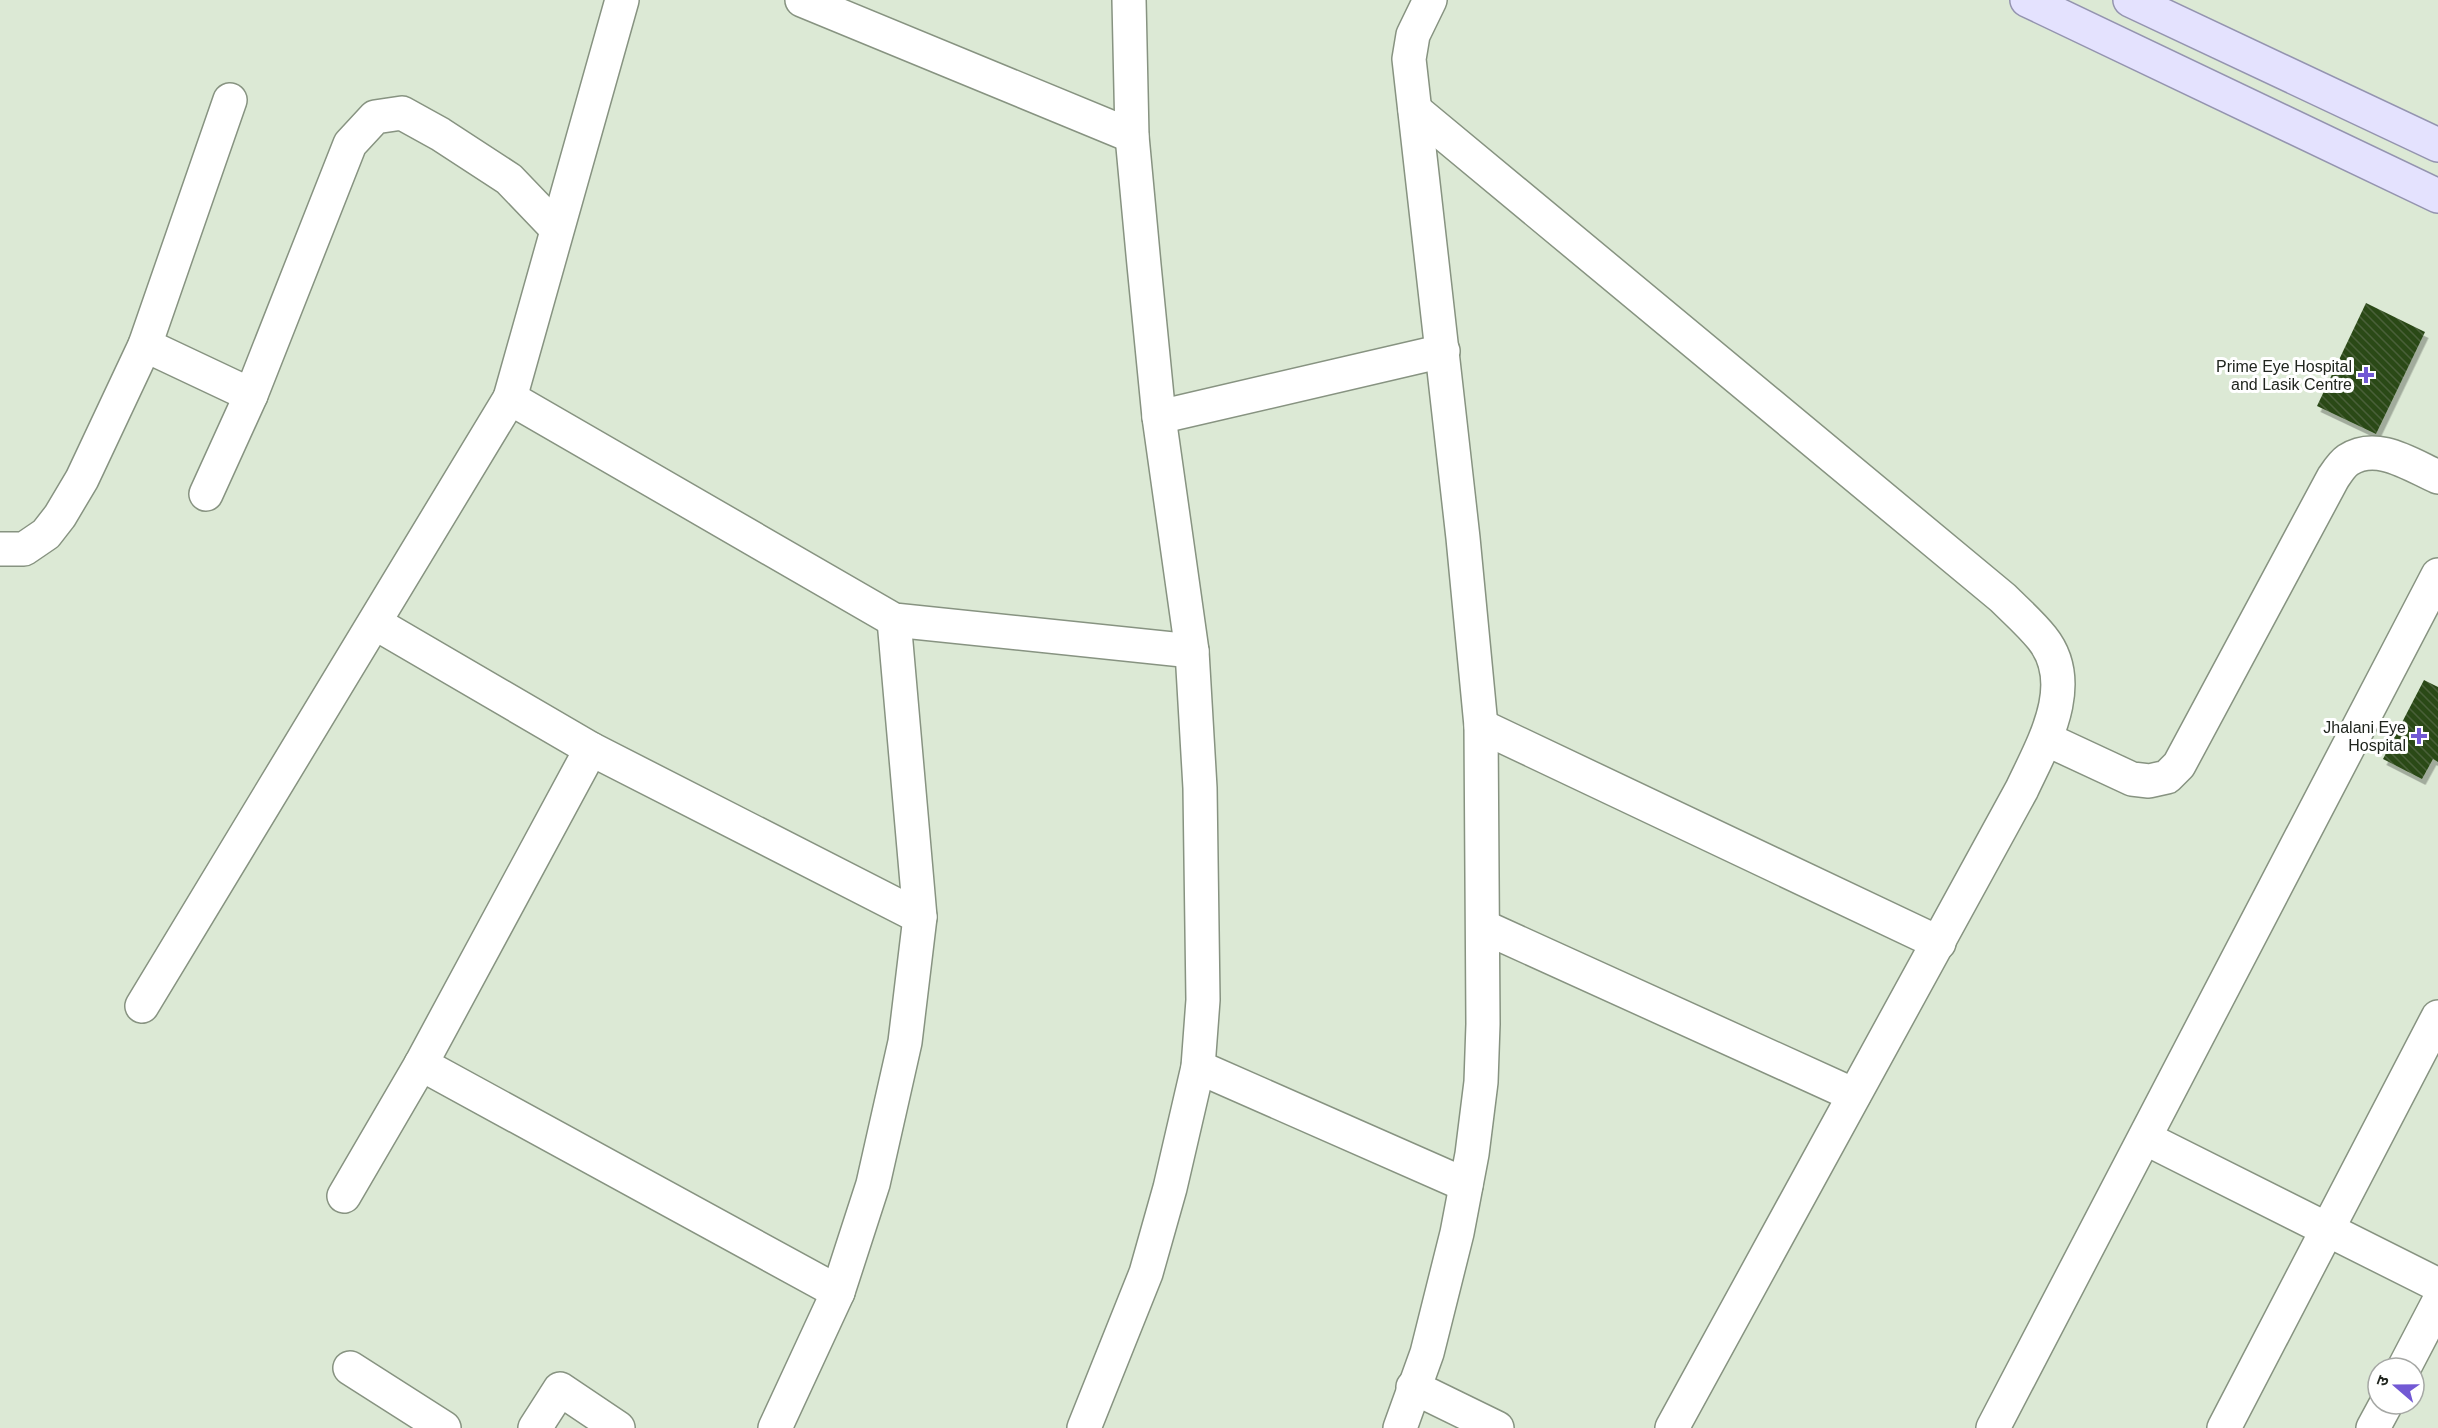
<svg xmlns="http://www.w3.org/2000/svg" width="2438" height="1428" font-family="Helvetica,'Noto Sans Devanagari',sans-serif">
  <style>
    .building { fill: url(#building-back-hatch); filter: url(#shadow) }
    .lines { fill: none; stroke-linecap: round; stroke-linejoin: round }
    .minor-casing { stroke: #879381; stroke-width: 36 }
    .major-casing { stroke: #9494af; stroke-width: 36 }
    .minor { stroke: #fff; stroke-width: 33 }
    .major { stroke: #e4e2fe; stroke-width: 33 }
    .poi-dot { fill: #7259d4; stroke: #fff; stroke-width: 2 }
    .labels { text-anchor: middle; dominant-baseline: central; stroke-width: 6; stroke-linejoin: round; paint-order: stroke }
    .poi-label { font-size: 16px; fill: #21261f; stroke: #fff; text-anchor: end }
  </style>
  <defs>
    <pattern id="building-back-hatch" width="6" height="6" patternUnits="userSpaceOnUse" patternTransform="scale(1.5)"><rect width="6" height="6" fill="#2b4818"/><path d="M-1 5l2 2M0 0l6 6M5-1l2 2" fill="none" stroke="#486039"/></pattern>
    <filter id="shadow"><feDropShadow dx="3.5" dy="6" stdDeviation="0" flood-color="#0004"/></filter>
  </defs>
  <rect width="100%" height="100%" fill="#dce9d5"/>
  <!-- building -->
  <g class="building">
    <polygon points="2366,303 2425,332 2376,434 2317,406"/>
    <polygon points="2424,680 2438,687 2438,762 2433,759 2422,779 2383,759"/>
  </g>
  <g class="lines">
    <defs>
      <g id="minor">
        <polyline points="802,0 1132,136"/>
        <path d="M 1415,110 L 2003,598 C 2016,611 2030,623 2042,638 C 2079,684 2043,744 2022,789 L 1672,1428"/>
        <polyline points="145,345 251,395"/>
        <polyline points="510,398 622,0"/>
        <polyline points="1159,417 1443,351"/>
        <polyline points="206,494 251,395 350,144 375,117 402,113 440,134 509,179 556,228"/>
        <polyline points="0,549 24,549 46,534 60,516 82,479 145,345 230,100"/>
        <polyline points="375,623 591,749 920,917"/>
        <polyline points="1481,726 1939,943"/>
        <path d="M 2046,739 L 2132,779 L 2149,781 L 2167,777 L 2179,765 L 2333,478 C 2337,472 2342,464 2348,460 C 2377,441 2411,465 2438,477"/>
        <polyline points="1484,927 1854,1095"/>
        <polyline points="142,1006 510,398 894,620 1192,651"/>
        <polyline points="421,1064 838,1292"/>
        <polyline points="1198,1067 1466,1185"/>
        <polyline points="2145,1138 2438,1285"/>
        <polyline points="344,1196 421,1064 591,749"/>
        <polyline points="350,1368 444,1428"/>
        <polyline points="2404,1368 2438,1303"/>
        <polyline points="1413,1387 1497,1428"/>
        <polyline points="535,1428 560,1389 618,1428"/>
        <polyline points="775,1428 838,1292 873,1184 905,1042 920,917 894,620"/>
        <polyline points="1084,1428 1146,1273 1170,1188 1198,1067 1203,1000 1200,788 1192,651 1159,417 1144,265 1132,136 1129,0"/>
        <polyline points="1400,1428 1427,1353 1457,1233 1472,1154 1481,1082 1483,1024 1481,726 1463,538 1409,59 1413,35 1430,0"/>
        <polyline points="1993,1428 2438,575"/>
        <polyline points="2224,1428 2438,1017"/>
        <polyline points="2373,1428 2386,1404"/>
      </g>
      <g id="major">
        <polyline points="2027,0 2438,196"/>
        <polyline points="2130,0 2438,145"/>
      </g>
    </defs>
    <!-- minor casing -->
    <use href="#minor" class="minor-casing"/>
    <!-- major casing -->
    <use href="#major" class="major-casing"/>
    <!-- minor -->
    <use href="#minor" class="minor"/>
    <!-- major -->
    <use href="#major" class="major"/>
  </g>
  <!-- markers -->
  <g class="poi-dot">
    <path d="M2363 366h6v6h6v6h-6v6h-6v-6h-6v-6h6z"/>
    <path d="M2416 727h6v6h6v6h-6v6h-6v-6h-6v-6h6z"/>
  </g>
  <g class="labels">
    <!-- poi labels -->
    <g class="poi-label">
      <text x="2352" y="366">Prime Eye Hospital<tspan x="2352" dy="18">and Lasik Centre</tspan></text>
      <text x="2406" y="727">Jhalani Eye<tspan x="2406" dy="18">Hospital</tspan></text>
    </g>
  </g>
  <!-- north arrow -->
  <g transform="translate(2396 1386) rotate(290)"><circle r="28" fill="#ffffff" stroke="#a6a8a5" stroke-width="1.5"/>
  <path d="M0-4.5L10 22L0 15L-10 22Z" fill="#7259d4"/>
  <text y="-9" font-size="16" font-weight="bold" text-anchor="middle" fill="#21261f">उ</text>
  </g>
</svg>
